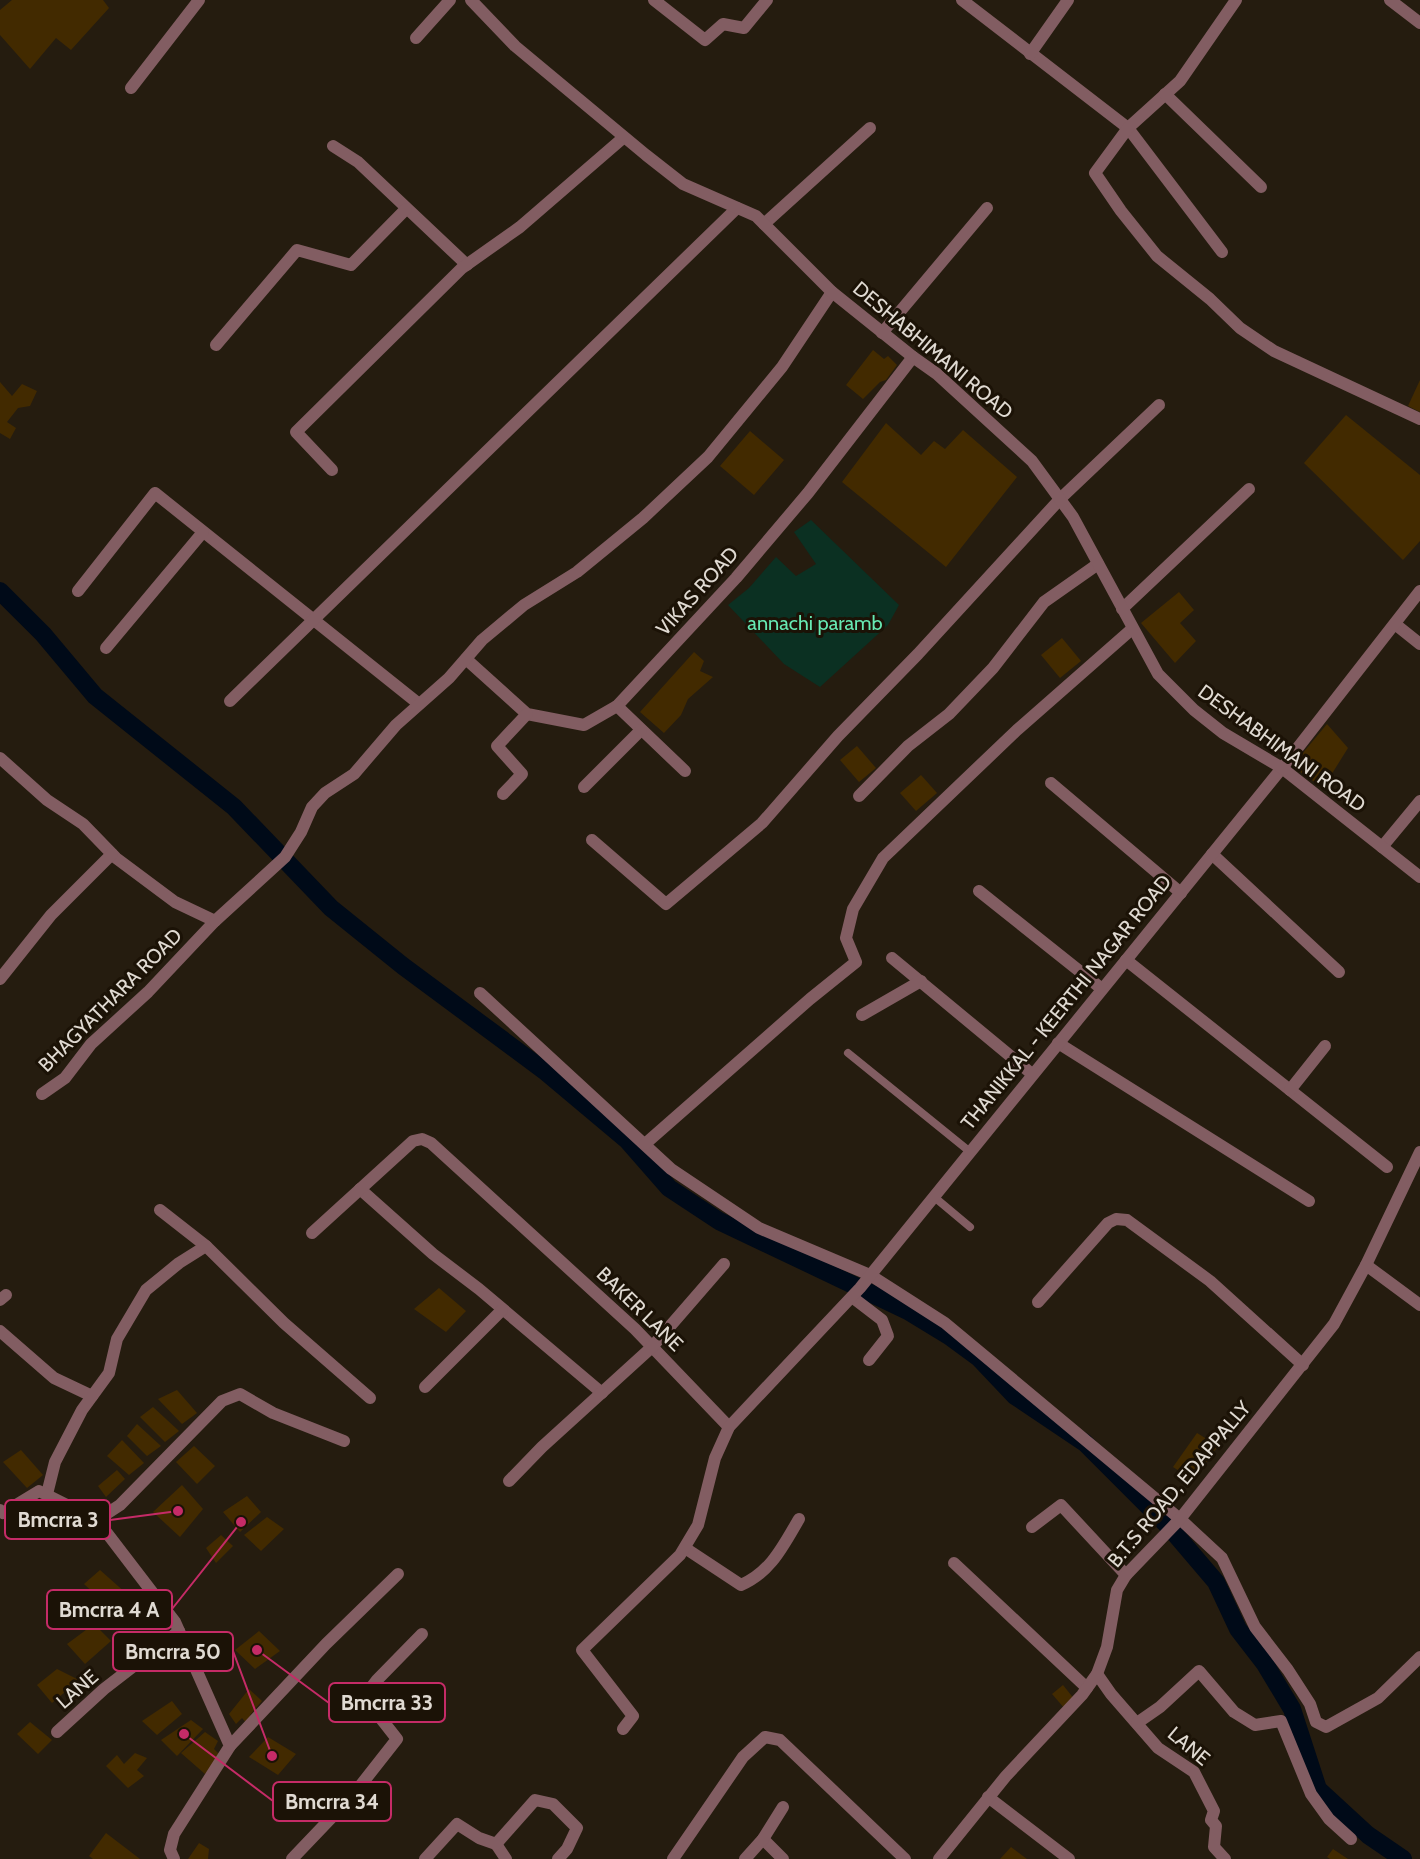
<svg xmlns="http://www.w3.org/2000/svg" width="1420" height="1859" font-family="Cabin,sans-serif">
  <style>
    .green { fill: #0b3022 }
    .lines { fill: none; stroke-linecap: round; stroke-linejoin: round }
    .canal { stroke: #000a18; stroke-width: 18 }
    .building { fill: #422a00 }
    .service { stroke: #825d62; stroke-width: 8 }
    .minor { stroke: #825d62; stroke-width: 12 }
    .tertiary { stroke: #825d62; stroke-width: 12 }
    .labels { text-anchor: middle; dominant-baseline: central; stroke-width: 6; stroke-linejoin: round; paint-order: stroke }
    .street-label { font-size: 20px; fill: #e0dad2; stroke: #1b1206 }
    .park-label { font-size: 20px; fill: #67e9b3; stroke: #1b1206 }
    .leader { fill: none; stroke: #c52b67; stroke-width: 2 }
    .callout-dot { fill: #c52b67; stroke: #1b1206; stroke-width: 2 }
    .callout { fill: #1b1206; stroke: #c52b67; stroke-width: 2 }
    .callout-label { font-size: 21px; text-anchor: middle; font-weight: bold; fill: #e0dad2 }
  </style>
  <rect width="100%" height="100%" fill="#251c0f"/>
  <!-- green -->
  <polygon class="green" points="811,520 899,605 888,625 820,687 784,664 728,605 749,588 776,557 796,576 816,564 794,532"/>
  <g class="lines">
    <!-- canal -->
    <polyline class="canal" points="0,591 43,634 95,696 234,807 331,908 403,966 546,1072 627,1140 669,1188 719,1221 908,1311 949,1336 979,1358 1015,1396 1085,1443 1170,1528 1216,1582 1238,1629 1265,1664 1292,1709 1318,1789 1368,1835 1403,1859"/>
  </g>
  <!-- building -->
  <g class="building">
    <polygon points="12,0 103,0 109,8 71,50 56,38 30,69 0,35 0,10"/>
    <polygon points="873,350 884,359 888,356 897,365 886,380 880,382 863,399 846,385"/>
    <polygon points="1420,380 1420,412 1408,406"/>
    <polygon points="0,382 12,396 22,384 37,391 30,406 18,408 7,422 16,428 10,439 0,433"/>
    <polygon points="1346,415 1420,475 1420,541 1403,560 1304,463"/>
    <polygon points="886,423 921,455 934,441 945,449 963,430 1017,477 946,567 842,482"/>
    <polygon points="750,431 784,460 754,495 720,466"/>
    <polygon points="1179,592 1194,610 1180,623 1196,641 1175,663 1141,623"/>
    <polygon points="1062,638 1081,661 1060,678 1041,655"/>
    <polygon points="694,652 704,661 700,671 713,677 688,699 681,715 664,733 640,712"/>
    <polygon points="1327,724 1348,748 1323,788 1292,766"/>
    <polygon points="857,746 876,768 859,782 840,760"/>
    <polygon points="921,775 937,793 916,811 900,793"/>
    <polygon points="439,1288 466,1311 446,1332 414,1309"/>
    <polygon points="177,1390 197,1413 182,1424 158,1399"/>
    <polygon points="153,1407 179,1431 165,1442 140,1417"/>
    <polygon points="137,1424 161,1446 147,1456 127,1436"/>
    <polygon points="1197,1433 1218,1446 1193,1480 1173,1467"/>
    <polygon points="122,1440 144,1463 129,1475 107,1456"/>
    <polygon points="194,1446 215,1466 197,1484 176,1462"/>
    <polygon points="21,1450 43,1475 27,1488 3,1462"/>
    <polygon points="117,1470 125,1479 106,1497 98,1486"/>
    <polygon points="182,1485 203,1509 180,1537 153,1512"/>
    <polygon points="247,1496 261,1512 240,1532 223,1512"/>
    <polygon points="267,1517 284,1529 261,1551 244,1535"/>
    <polygon points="221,1535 233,1546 216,1563 206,1548"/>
    <polygon points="100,1570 127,1594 113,1611 84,1584"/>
    <polygon points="94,1624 111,1641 85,1664 67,1644"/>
    <polygon points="259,1631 280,1651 255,1669 235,1650"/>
    <polygon points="57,1669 79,1680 52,1703 37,1685"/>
    <polygon points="1063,1685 1075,1700 1065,1709 1052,1694"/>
    <polygon points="249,1689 262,1701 250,1715 253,1719 248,1725 242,1718 236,1724 229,1714"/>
    <polygon points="172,1701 182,1714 157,1735 142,1721"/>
    <polygon points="191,1720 203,1729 177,1756 161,1740"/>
    <polygon points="30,1722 52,1740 38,1754 17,1734"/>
    <polygon points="205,1732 218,1741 214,1749 221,1756 205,1774 181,1753"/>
    <polygon points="268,1737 296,1754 278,1775 249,1757"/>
    <polygon points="135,1753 147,1758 137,1770 144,1776 128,1788 106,1766 117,1755 124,1764"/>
    <polygon points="106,1833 140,1859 93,1859 89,1856"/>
    <polygon points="199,1843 209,1849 208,1859 188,1859"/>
    <polygon points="1011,1847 1027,1859 1000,1859"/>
    <polygon points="1333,1849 1348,1859 1330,1859 1327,1857"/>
  </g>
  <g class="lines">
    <!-- service -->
    <g class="service">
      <polyline points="848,1053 969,1151"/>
      <polyline points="933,1196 970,1227"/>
    </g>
    <!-- minor -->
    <g class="minor">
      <polyline points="654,0 705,40 723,24 744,28 767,0"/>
      <polyline points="962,0 1128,128 1222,252"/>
      <polyline points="1236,0 1180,81 1128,128 1095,173 1121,211 1157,256 1210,299 1240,328 1274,351 1420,419"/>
      <polyline points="1390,0 1420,23"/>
      <polyline points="416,38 450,0"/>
      <polyline points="1030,54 1068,0"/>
      <polyline points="131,88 199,0"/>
      <polyline points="1165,94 1261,187"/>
      <polyline points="333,146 358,162 467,265"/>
      <polyline points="764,224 870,128"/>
      <polyline points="882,333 987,208"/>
      <polyline points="216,345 297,250 351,265 406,209"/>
      <polyline points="332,470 296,432 462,268 520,227 623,138"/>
      <polyline points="78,591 155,493 419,704"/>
      <polyline points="1122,609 1249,489"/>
      <polyline points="1395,624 1420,644"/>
      <polyline points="106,648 203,532"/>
      <polyline points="466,659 527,714 584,725 617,706 736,578 808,493 913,357"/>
      <polyline points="230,701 737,208"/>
      <polyline points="617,706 685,771"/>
      <polyline points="0,758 47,800 83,824 116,858 175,902 215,921 148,992 91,1044 65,1078 42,1094"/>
      <polyline points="1051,783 1181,893"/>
      <polyline points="584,787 641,730"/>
      <polyline points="503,794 522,774 497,746 527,714"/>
      <polyline points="859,796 908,746 949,714 993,668 1044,602 1098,564"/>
      <polyline points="592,840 666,904 762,823 838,736 918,654 1061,498 1159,405"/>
      <polyline points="1382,847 1420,801"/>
      <polyline points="1212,854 1339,972"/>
      <polyline points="979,891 1102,989"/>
      <polyline points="215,921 285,857 301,832 312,807 325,793 354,774 396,725 449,678 482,640 524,605 577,572 643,518 708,457 782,367 832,292"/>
      <polyline points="892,958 1032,1074"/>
      <polyline points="1126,960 1387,1167"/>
      <polyline points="0,979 51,915 112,854"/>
      <polyline points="480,993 671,1169 759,1228 870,1275 945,1323 1180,1519 1222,1558 1255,1627 1288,1670 1310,1704 1316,1722 1326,1727 1378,1698 1420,1657"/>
      <polyline points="862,1015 921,981"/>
      <polyline points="1058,1043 1309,1201"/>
      <polyline points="1290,1090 1325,1046"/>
      <polyline points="645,1144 810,999 856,962 846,938 853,909 883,858 1017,730 1132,629"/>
      <polyline points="360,1189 433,1254 479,1289 602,1393"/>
      <polyline points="160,1210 206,1246 284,1323 370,1398"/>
      <polyline points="312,1233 413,1141 422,1139 431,1143 635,1329 729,1427"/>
      <polyline points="1366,1265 1420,1305"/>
      <polyline points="852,1297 882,1320 888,1336 869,1360"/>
      <polyline points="0,1300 6,1295"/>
      <polyline points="1038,1302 1108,1223 1116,1219 1127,1220 1210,1281 1303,1365"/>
      <polyline points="0,1331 54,1378 92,1396"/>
      <polyline points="425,1387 502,1310"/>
      <polyline points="509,1481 542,1447 652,1347 724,1264"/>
      <polyline points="47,1494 55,1462 82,1410 109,1373 117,1339 146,1290 179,1263 206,1246"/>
      <polyline points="0,1510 3,1513 39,1491 97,1520 175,1622 230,1746 174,1834 170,1850 174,1859"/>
      <polyline points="97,1520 120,1505 222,1401 240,1394 273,1413 344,1441"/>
      <polyline points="1032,1527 1061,1505 1126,1575"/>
      <path d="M 685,1548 L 741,1585 C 771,1572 783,1546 799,1519"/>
      <polyline points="954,1563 1087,1688"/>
      <polyline points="1097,1674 1111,1694 1158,1748 1194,1772 1214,1811 1211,1820 1216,1826 1214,1847 1225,1859"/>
      <polyline points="1137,1723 1160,1707 1199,1671 1234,1712 1255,1725 1281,1721 1311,1794 1329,1819 1351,1839"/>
      <polyline points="623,1729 633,1716 582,1650 680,1555 698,1525 715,1458 729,1427 860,1288 1282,768 1420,591"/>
      <polyline points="57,1732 104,1689 179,1631"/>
      <polyline points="230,1746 326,1644 398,1574"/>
      <polyline points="988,1797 1069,1859"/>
      <polyline points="763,1839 783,1859"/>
      <polyline points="496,1844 506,1859"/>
      <polyline points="292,1859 353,1795 397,1739 364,1697 377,1680 422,1634"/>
      <polyline points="425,1859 457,1824 479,1838 496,1844 535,1800 553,1804 577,1828 567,1849 558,1859"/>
      <polyline points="673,1859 743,1757 765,1737 780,1740 905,1859"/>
      <polyline points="745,1859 763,1839 783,1807"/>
      <polyline points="939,1859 1006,1776 1082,1695 1097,1674 1107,1647 1117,1590 1126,1575 1180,1519 1334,1324 1366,1265 1420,1152"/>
    </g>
    <!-- tertiary -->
    <polyline class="tertiary" points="471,0 515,46 646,155 683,184 756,216 832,292 913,357 937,374 1032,461 1073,517 1158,674 1194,710 1223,733 1282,768 1420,877"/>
  </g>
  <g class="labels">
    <!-- street labels -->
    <g class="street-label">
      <text transform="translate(933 350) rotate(40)">DESHABHIMANI ROAD</text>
      <text transform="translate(697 591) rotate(-48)">VIKAS ROAD</text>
      <text transform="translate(1282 748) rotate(36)">DESHABHIMANI ROAD</text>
      <text transform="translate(110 1000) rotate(-45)">BHAGYATHARA ROAD</text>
      <text transform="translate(1066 1002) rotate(-51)">THANIKKAL - KEERTHI NAGAR ROAD</text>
      <text transform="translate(640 1309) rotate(44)">BAKER LANE</text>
      <text transform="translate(1179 1484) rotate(-50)">B.T.S ROAD, EDAPPALLY</text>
      <text transform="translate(77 1689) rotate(-41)">LANE</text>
      <text transform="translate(1189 1746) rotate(40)">LANE</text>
    </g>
    <!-- park labels -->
    <g class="park-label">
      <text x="815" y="623">annachi paramb</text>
    </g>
  </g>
  <!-- callouts -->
  <path class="leader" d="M178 1511L110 1520M241 1522L172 1609M272 1756L233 1651M257 1650L329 1703M184 1734L273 1801"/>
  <g class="callout-dot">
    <circle cx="178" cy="1511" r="6"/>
    <circle cx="241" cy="1522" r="6"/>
    <circle cx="272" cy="1756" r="6"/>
    <circle cx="257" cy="1650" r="6"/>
    <circle cx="184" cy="1734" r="6"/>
  </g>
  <g class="callout">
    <rect x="5" y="1500" width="105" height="39" rx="6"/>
    <rect x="47" y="1590" width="125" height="39" rx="6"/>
    <rect x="113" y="1632" width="120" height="39" rx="6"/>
    <rect x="329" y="1683" width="116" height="39" rx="6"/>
    <rect x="273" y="1782" width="118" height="39" rx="6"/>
  </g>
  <g class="callout-label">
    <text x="58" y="1527">Bmcrra 3</text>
    <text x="109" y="1617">Bmcrra 4 A</text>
    <text x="173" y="1659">Bmcrra 50</text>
    <text x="387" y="1710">Bmcrra 33</text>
    <text x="332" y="1809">Bmcrra 34</text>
  </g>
</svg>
